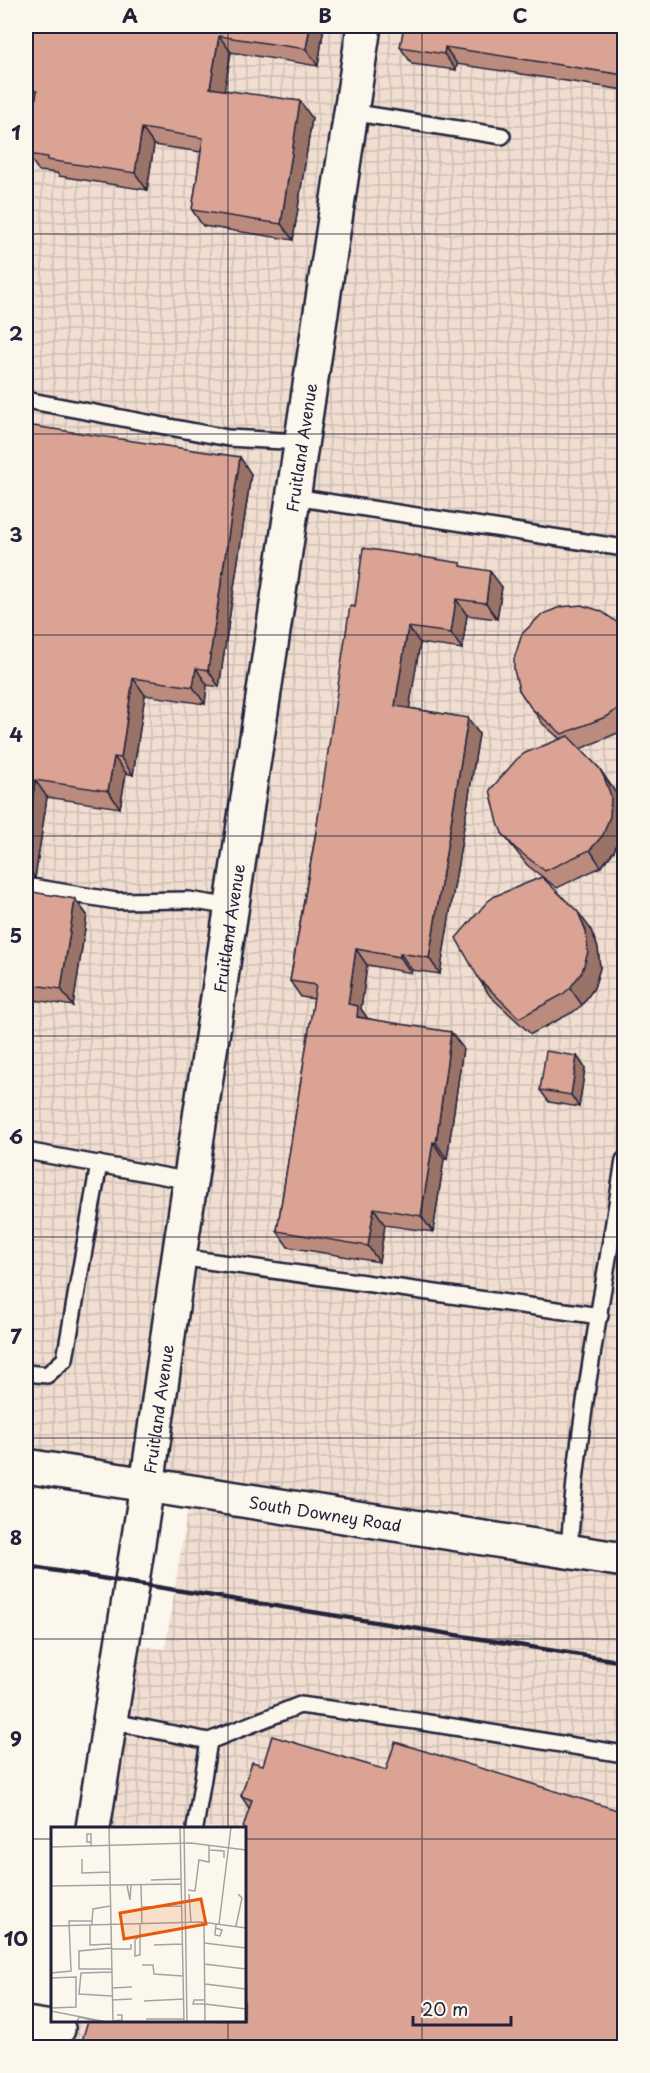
<svg xmlns="http://www.w3.org/2000/svg" width="650" height="2073" font-family="'Playpen Sans',sans-serif">
  <style>
    .industrial { fill: url(#industrial-grid) }
    .lines { fill: none; stroke-linecap: round; stroke-linejoin: round }
    .service-casing { stroke: #22223b; stroke-width: 20 }
    .tertiary-casing { stroke: #22223b; stroke-width: 38 }
    .secondary-casing { stroke: #22223b; stroke-width: 38 }
    .service { stroke: #fbf7ec; stroke-width: 15 }
    .tertiary { stroke: #fbf7ec; stroke-width: 33 }
    .secondary { stroke: #fbf7ec; stroke-width: 33 }
    .rail { stroke: #22223b; stroke-width: 4.5 }
    .wall { fill: #bb8c7e; stroke: #22223b; stroke-width: 1.5 }
    .shaded-wall { fill: #997267; stroke: #22223b; stroke-width: 1.5 }
    .building { fill: #daa393; stroke: #22223b; stroke-width: 1.5 }
    .grid { fill: none; stroke: #22223b; stroke-width: 1.5; stroke-opacity: 0.55 }
    .labels { text-anchor: middle; dominant-baseline: central; stroke-width: 4.5; stroke-linejoin: round; paint-order: stroke }
    .street-label { font-size: 16px; fill: #22223b; stroke: #fbf7ec }
    .inset-road { fill: none; stroke: #a4a2a5; stroke-width: 1.5 }
    .view { fill: #e8590c; fill-opacity: 0.15; stroke: #e8590c; stroke-width: 3 }
    .inset-edge { fill: none; stroke: #22223b; stroke-width: 3 }
    .neatline { fill: none; stroke: #22223b; stroke-width: 2 }
    .grid-label { font-size: 20px; text-anchor: middle; font-weight: bold; fill: #22223b }
  </style>
  <defs>
    <pattern id="industrial-grid" width="8" height="8" patternUnits="userSpaceOnUse" patternTransform="scale(1.5)"><rect width="8" height="8" fill="#f1ded1"/><path d="M0 4h8M4 0v8" fill="none" stroke="#cebeb4"/></pattern>
  </defs>
  <rect width="100%" height="100%" fill="#fbf7ec"/>
  <filter id="ink" filterUnits="userSpaceOnUse"><feTurbulence type="fractalNoise" baseFrequency=".0167" numOctaves="2"/><feDisplacementMap in="SourceGraphic" scale="12" xChannelSelector="R" yChannelSelector="G"/><feConvolveMatrix kernelMatrix="1 2 1 2 8 2 1 2 1" color-interpolation-filters="sRGB"/></filter>
  <g filter="url(#ink)">
    <!-- industrial -->
    <polygon class="industrial" points="26,26 624,26 624,2047 49,2047 53,2021 244,2020 244,1828 85,1828 115,1642 165,1649 193,1476 26,1449"/>
    <g class="lines">
      <defs>
        <g id="service">
          <polyline points="350,112 502,136"/>
          <polyline points="26,400 228,438 303,442"/>
          <polyline points="294,497 624,548"/>
          <polyline points="26,886 116,901 189,900 232,907"/>
          <polyline points="26,1151 191,1181"/>
          <polyline points="179,1257 600,1316"/>
          <polyline points="26,1373 47,1375 65,1359 99,1164"/>
          <path d="M 569,1552 C 577,1420 604,1290 624,1160"/>
          <polyline points="109,1721 209,1741 300,1705 416,1721 624,1754"/>
          <polyline points="195,1828 209,1741"/>
        </g>
        <g id="tertiary">
          <path id="s1" d="M 93,1828 L 147,1486 L 179,1257 L 364,26"/>
          <polyline points="26,2024 58,2029"/>
        </g>
        <g id="secondary">
          <path id="s2" d="M 26,1466 L 624,1560"/>
        </g>
      </defs>
      <!-- service casing -->
      <use href="#service" class="service-casing"/>
      <!-- tertiary casing -->
      <use href="#tertiary" class="tertiary-casing"/>
      <!-- secondary casing -->
      <use href="#secondary" class="secondary-casing"/>
      <!-- service -->
      <use href="#service" class="service"/>
      <!-- tertiary -->
      <use href="#tertiary" class="tertiary"/>
      <!-- secondary -->
      <use href="#secondary" class="secondary"/>
      <!-- rail -->
      <polyline class="rail" points="26,1566 624,1662"/>
    </g>
    <!-- wall -->
    <g class="wall">
      <polygon points="26,26 324,26 318,66 231,52 224,90 312,118 293,240 203,226 192,210 201,152 154,145 147,190 59,176 57,173 39,171 27,154 35,105 26,104"/>
      <polygon points="624,26 624,90 457,64 456,70 412,64 400,47"/>
      <polygon points="26,425 251,474 219,687 207,685 205,704 145,695 133,775 126,773 120,808 47,797 35,878 26,877"/>
      <polygon points="464,567 502,587 497,619 467,615 462,649 420,643 409,708 468,718 479,734 440,974 412,970 411,973 367,965 361,1009 367,1018 463,1048 447,1159 444,1159 433,1232 385,1225 379,1262 288,1247 277,1231 314,999 301,997 290,981 355,607"/>
      <polygon points="624,631 624,729 620,732 580,749 599,768 616,793 622,812 622,832 614,851 601,867 557,888 527,865 502,833 560,739 543,724 519,690"/>
      <polygon points="26,887 28,892 75,899 87,915 73,1006 29,999 26,1021"/>
      <polygon points="590,928 598,948 600,968 594,988 582,1005 573,1012 531,1034 490,996 479,979"/>
      <polygon points="577,1056 585,1068 579,1107 549,1102 540,1090"/>
      <polygon points="263,1765 386,1770 624,1812 244,2020 249,1808 241,1796"/>
    </g>
    <!-- shaded-wall -->
    <g class="shaded-wall">
      <polygon points="310,26 324,26 318,66 306,49"/>
      <polygon points="219,36 231,52 222,104 210,88"/>
      <polygon points="445,47 457,64 456,70 444,54"/>
      <polygon points="300,101 312,118 293,240 281,224"/>
      <polygon points="142,128 154,145 147,190 135,173"/>
      <polygon points="240,457 251,474 219,687 208,670"/>
      <polygon points="490,571 502,587 497,619 486,603"/>
      <polygon points="456,599 467,615 462,649 451,633"/>
      <polygon points="408,627 420,643 407,723 395,706"/>
      <polygon points="196,668 207,685 205,704 193,687"/>
      <polygon points="133,678 145,695 133,775 121,758"/>
      <polygon points="624,698 624,720 617,709"/>
      <polygon points="468,718 479,734 440,974 429,958"/>
      <polygon points="114,757 126,773 120,808 108,791"/>
      <polygon points="599,768 616,793 622,812 622,832 614,851 601,867 590,850"/>
      <polygon points="35,780 47,797 35,878 26,864 26,847"/>
      <polygon points="75,899 87,915 73,1006 61,989"/>
      <polygon points="578,912 590,928 598,948 600,968 594,988 582,1005 570,988"/>
      <polygon points="356,949 367,965 361,1009 370,1022 357,1016 348,1004"/>
      <polygon points="400,953 412,970 411,973 400,957"/>
      <polygon points="26,994 29,999 26,1021"/>
      <polygon points="451,1032 463,1048 447,1159 436,1143"/>
      <polygon points="577,1056 585,1068 579,1107 571,1095"/>
      <polygon points="433,1142 444,1159 433,1232 421,1216"/>
      <polygon points="374,1208 385,1225 379,1262 368,1246"/>
    </g>
    <!-- building -->
    <g class="building">
      <polygon points="26,26 310,26 306,49 219,36 210,88 300,101 281,224 192,210 203,138 142,128 135,173 47,160 48,157 27,154 37,91 26,89"/>
      <polygon points="404,26 624,26 624,75 445,47 444,54 400,47"/>
      <polygon points="26,425 240,457 208,670 196,668 193,687 133,678 121,758 114,757 108,791 35,780 26,847"/>
      <polygon points="363,548 461,563 461,566 490,571 486,603 456,599 451,633 408,627 395,706 468,718 429,958 400,953 400,957 356,949 348,1004 358,1006 357,1017 451,1032 436,1143 433,1142 421,1216 374,1208 368,1246 277,1231 316,985 290,981 315,838 350,606 355,607"/>
      <polygon points="581,605 601,611 618,623 624,631 624,698 617,709 608,716 562,734 531,708 519,690 514,670 514,659 522,634 541,615 560,607"/>
      <polygon points="568,736 599,768 604,777 611,796 610,816 603,835 590,850 545,871 515,848 502,833 498,823 490,790 517,759 525,753"/>
      <polygon points="542,877 578,912 586,931 588,952 582,972 570,988 562,995 519,1018 479,979 456,938 487,902 495,896"/>
      <polygon points="26,891 75,899 61,989 26,984"/>
      <polygon points="546,1051 577,1056 571,1095 540,1090"/>
      <polygon points="272,1736 386,1770 395,1742 624,1812 624,2048 80,2048 88,2020 244,2020 244,1828 243,1828 252,1800 241,1796 252,1762 263,1765"/>
    </g>
  </g>
  <!-- grid -->
  <path class="grid" d="M 228,26 L 228,1828M 422,26 L 422,2048M 26,234 L 624,234M 26,434 L 624,434M 26,635 L 624,635M 26,836 L 624,836M 26,1036 L 624,1036M 26,1237 L 624,1237M 26,1438 L 624,1438M 26,1639 L 624,1639M 26,1839 L 52,1839M 244,1839 L 624,1839M 228,2020 L 228,2048"/>
  <g class="labels">
    <!-- street labels -->
    <g class="street-label">
      <text stroke="none"><textPath href="#s1" startOffset="1396">Fruitland Avenue</textPath></text>
      <text stroke="none"><textPath href="#s1" startOffset="910">Fruitland Avenue</textPath></text>
      <text stroke="none"><textPath href="#s1" startOffset="424">Fruitland Avenue</textPath></text>
      <text stroke="none"><textPath href="#s2" startOffset="303">South Downey Road</textPath></text>
    </g>
  </g>
  <!-- overview -->
  <g transform="translate(51 1827)">
    <rect width="195" height="195" fill="#fbf7ec"/>
    <path class="inset-road" d="M 58,0 L 62,195M 129,0 L 133,195M 133,0 L 136,195M 40,15 L 36,15 L 36,7 L 40,7 L 40,19M 0,20 L 140,16 L 195,23M 159,23 L 173,24 L 173,31M 31,32 L 31,46 L 59,45M 100,53 L 130,52M 76,58 L 79,73 L 80,58M 90,58 L 91,97M 0,59 L 130,57M 137,63 L 144,64 L 148,33 L 158,35 L 158,18M 138,67 L 140,96M 91,80 L 130,79M 41,94 L 42,82 L 59,79M 153,95 L 154,195M 89,97 L 89,128 L 84,129 L 84,113 L 89,109M 168,97 L 180,0M 39,98 L 39,118 L 60,117M 0,99 L 151,95 L 195,101M 185,99 L 191,71 L 187,67M 164,101 L 171,103 L 169,109 L 164,108 L 164,107 L 165,97M 153,116 L 195,121M 103,118 L 131,117M 60,121 L 28,124 L 28,142 L 61,142M 60,122 L 80,122 L 80,117M 153,137 L 195,142M 91,138 L 102,138 L 103,147 L 132,149M 61,145 L 30,146 L 28,167 L 61,169M 0,146 L 20,144 L 18,94 L 41,94 L 41,98M 0,151 L 25,150 L 25,180 L 0,181M 154,157 L 195,162M 61,161 L 81,160M 61,173 L 81,172M 154,173 L 143,173 L 142,177 L 154,177M 93,174 L 133,172M 154,177 L 195,182M 0,184 L 56,195M 95,192 L 133,192M 62,194 L 71,193 L 71,188 L 66,188M 26,195 L 28,190 L 49,195"/>
    <path class="view" d="M 150,72 L 155,97 L 73,112 L 69,86 Z"/>
    <rect width="195" height="195" class="inset-edge"/>
  </g>
  <!-- margin -->
  <rect width="650" height="2073" fill="none" stroke="#fbf7ec" stroke-width="66"/>
  <!-- scale -->
  <path d="M413 2016v9h98v-9" fill="none" stroke="#22223b" stroke-width="3"/>
  <text x="422" y="2016" font-size="18" fill="#22223b" stroke="#fbf7ec" stroke-width="4.5" paint-order="stroke">20 m</text>
  <rect x="33" y="33" width="584" height="2007" class="neatline"/>
  <g class="grid-label">
    <text x="130" y="23">A</text>
    <text x="325" y="23">B</text>
    <text x="520" y="23">C</text>
    <text x="16" y="140">1</text>
    <text x="16" y="341">2</text>
    <text x="16" y="542">3</text>
    <text x="16" y="742">4</text>
    <text x="16" y="943">5</text>
    <text x="16" y="1144">6</text>
    <text x="16" y="1344">7</text>
    <text x="16" y="1545">8</text>
    <text x="16" y="1746">9</text>
    <text x="16" y="1946">10</text>
  </g>
</svg>
